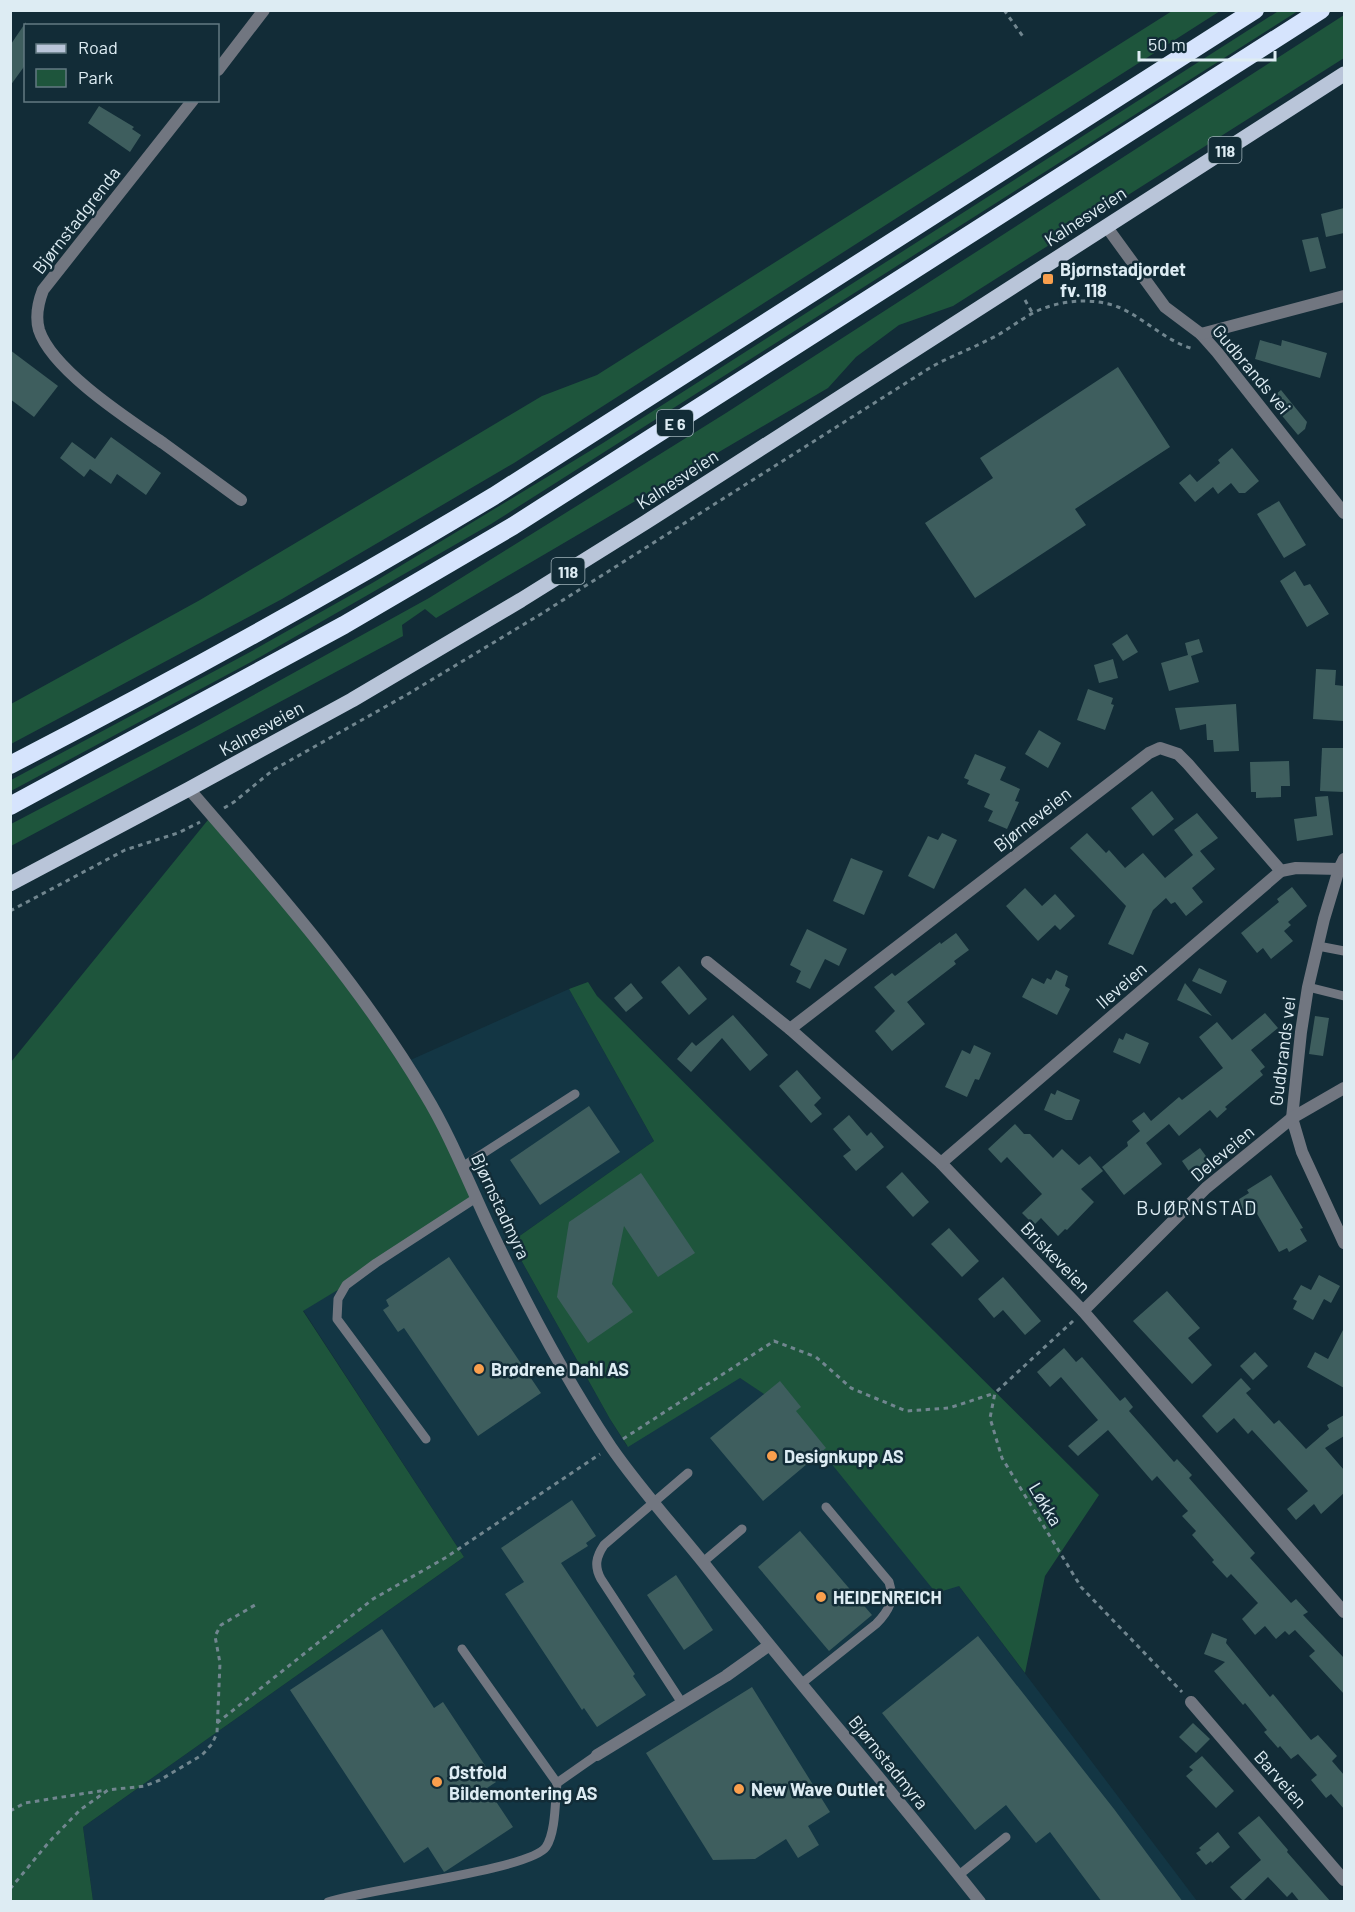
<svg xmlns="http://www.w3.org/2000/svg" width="1355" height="1912" font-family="Barlow,sans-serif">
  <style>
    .built { fill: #133644 }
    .green { fill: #1e553c }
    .building { fill: #3e5e5e }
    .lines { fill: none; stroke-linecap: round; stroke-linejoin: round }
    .path { stroke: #71868f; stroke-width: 3; stroke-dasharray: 4.5 4.5; stroke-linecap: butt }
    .service { stroke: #717680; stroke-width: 9 }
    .minor { stroke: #717680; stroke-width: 12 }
    .primary { stroke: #b9c5d9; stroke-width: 15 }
    .motorway { stroke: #d6e4fd; stroke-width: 18 }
    .poi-dot { fill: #f99f4d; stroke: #122c37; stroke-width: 2 }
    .labels { text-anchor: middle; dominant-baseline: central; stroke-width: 5; stroke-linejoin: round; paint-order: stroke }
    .shield { fill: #122c37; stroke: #a0b2bb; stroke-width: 1.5 }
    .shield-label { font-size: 16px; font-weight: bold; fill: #ddecf3 }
    .street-label { font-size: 18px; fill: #ddecf3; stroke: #122c37 }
    .poi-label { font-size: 18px; font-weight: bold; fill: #ddecf3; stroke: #122c37; text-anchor: start }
    .neighbourhood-label { font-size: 20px; letter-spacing: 1.5px; fill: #ddecf3; stroke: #122c37 }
  </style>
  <rect width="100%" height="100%" fill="#122c37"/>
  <!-- built -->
  <polygon class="built" points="569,989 654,1141 511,1242 610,1419 627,1446 739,1377 788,1410 959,1586 1197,1901 93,1901 83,1827 464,1557 303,1310 346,1285 406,1062"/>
  <!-- green -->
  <g class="green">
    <polygon points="1280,10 1298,11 491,524 260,657 11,791 11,780 252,651 374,582 603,443"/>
    <polygon points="1172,11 1220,11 514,463 282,599 11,744 11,704 200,600 542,396 597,375"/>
    <polygon points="1344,15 1344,58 953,306 899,325 856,357 828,388 436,618 425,609 402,625 403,636 11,846 11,824 194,728 429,598 726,413"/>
    <polygon points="212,815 406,1062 476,1198 346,1285 303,1311 464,1557 83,1827 93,1901 11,1902 11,1062"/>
    <polygon points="588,982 597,996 1099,1495 1045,1576 1025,1673 959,1586 936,1593 788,1410 740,1378 628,1447 610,1419 511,1242 654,1141 569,989"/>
  </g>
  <!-- building -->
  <g class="building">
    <polygon points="26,22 26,64 10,86 11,44"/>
    <polygon points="99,106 134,127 132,129 141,135 130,152 88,123"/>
    <polygon points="1344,208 1344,233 1326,237 1321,214"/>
    <polygon points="1318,237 1326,268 1310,272 1302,240"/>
    <polygon points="1260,340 1281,346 1282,340 1327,353 1320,378 1255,359"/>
    <polygon points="10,350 58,386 34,417 10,399"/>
    <polygon points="1118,367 1170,447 1075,509 1086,525 975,598 925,523 993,478 980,458"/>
    <polygon points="1281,390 1307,422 1305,429 1298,435 1269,400"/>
    <polygon points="111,437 161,473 146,495 117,474 111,484 90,469 84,477 60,458 72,442 95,459"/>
    <polygon points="1232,448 1259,481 1245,493 1239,493 1231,483 1218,494 1213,487 1195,502 1179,483 1190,474 1197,482 1220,463 1218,460"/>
    <polygon points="1279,501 1306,545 1284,558 1257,514"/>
    <polygon points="1295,571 1304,586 1310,584 1329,614 1307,627 1280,581"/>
    <polygon points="1127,634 1138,652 1123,661 1112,644"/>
    <polygon points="1199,639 1203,652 1191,656 1199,682 1169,691 1161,663 1188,655 1185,643"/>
    <polygon points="1113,659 1118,678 1099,683 1094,665"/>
    <polygon points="1316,669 1336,670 1335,685 1344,686 1343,721 1313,719"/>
    <polygon points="1088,689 1113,698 1111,704 1114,705 1105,730 1077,720"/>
    <polygon points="1236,704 1239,751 1214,752 1213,740 1207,740 1206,724 1180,730 1175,708"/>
    <polygon points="1039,730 1061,743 1048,768 1025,754"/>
    <polygon points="1322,748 1344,748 1344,792 1320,791"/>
    <polygon points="975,754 1006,767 1000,780 1020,789 1015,801 1019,802 1007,829 988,821 993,811 984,807 990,794 967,784 969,780 964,778"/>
    <polygon points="1289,761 1290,786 1281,786 1281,797 1256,798 1256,792 1251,792 1250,762"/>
    <polygon points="1152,791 1174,819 1153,836 1131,808"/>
    <polygon points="1328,796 1333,835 1297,841 1294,819 1317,816 1315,797"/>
    <polygon points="1197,813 1218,838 1200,851 1215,869 1192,888 1203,902 1186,916 1175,902 1171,904 1166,898 1153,910 1133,955 1108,944 1126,906 1070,848 1087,833 1106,853 1109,850 1125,868 1143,853 1165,878 1193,855 1174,830"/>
    <polygon points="942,833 957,840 934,889 908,876 928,836 938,840"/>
    <polygon points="851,858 883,871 864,915 833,901"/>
    <polygon points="1292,887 1307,906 1288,922 1291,925 1284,931 1293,941 1271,959 1263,948 1257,953 1241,933 1279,902 1277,899"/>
    <polygon points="1025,888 1042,906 1055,894 1075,916 1060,930 1055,925 1038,941 1006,906"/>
    <polygon points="807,929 847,949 839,966 825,959 810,989 796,982 801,971 790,965"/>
    <polygon points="956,933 969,950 954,961 956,964 907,1002 925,1024 892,1051 875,1031 895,1011 874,987 892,973 895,976 940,942 941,944"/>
    <polygon points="679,966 707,999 689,1015 661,982"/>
    <polygon points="1199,968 1227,981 1221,994 1192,981"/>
    <polygon points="1056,970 1068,976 1065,986 1070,989 1057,1015 1022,997 1032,978 1044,984 1047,978 1051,980"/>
    <polygon points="631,983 643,998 626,1012 614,998"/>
    <polygon points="1185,983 1212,1016 1177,1000"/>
    <polygon points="1265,1013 1278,1028 1251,1050 1265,1067 1260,1071 1263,1075 1225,1107 1227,1109 1217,1118 1210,1110 1179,1136 1169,1124 1146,1143 1162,1164 1124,1195 1102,1167 1128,1146 1127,1142 1140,1131 1132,1121 1144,1112 1151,1121 1179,1097 1182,1100 1223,1068 1199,1037 1217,1022 1232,1040"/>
    <polygon points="733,1015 768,1055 750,1071 722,1038 691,1072 677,1059 692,1042 696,1046"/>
    <polygon points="1315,1016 1329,1018 1323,1056 1309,1054"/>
    <polygon points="1126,1033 1149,1043 1140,1064 1113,1052 1119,1038 1123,1040"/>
    <polygon points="974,1045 991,1053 979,1080 975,1079 967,1097 945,1087 962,1050 970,1054"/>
    <polygon points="797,1070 821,1098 814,1105 822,1114 811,1123 779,1086"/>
    <polygon points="1057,1090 1080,1100 1072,1120 1066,1120 1044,1110 1051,1093 1055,1095"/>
    <polygon points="589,1106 620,1152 540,1205 510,1160"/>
    <polygon points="849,1115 867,1136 871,1132 884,1147 856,1171 843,1156 851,1150 833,1129"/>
    <polygon points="1015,1124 1024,1134 1030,1134 1053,1158 1062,1149 1079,1165 1090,1156 1103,1171 1081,1189 1094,1202 1067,1230 1065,1229 1058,1236 1041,1218 1034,1225 1022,1213 1042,1194 1007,1157 1001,1163 988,1149"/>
    <polygon points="1200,1148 1214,1167 1195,1180 1182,1161"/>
    <polygon points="902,1172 929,1202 913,1217 886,1187"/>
    <polygon points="641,1173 695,1253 658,1277 624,1226 612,1284 633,1312 588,1343 557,1297 569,1222"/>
    <polygon points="1271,1175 1303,1228 1300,1229 1307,1241 1289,1252 1287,1248 1279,1252 1256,1212 1246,1218 1236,1201 1249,1193 1247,1190"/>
    <polygon points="949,1228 979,1261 962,1277 931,1244"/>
    <polygon points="449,1257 541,1393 478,1436 404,1328 398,1332 383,1310 389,1306 386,1300"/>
    <polygon points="1319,1275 1340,1286 1331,1303 1324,1299 1313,1320 1293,1309 1297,1301 1293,1299 1301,1285 1311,1290"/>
    <polygon points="1003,1277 1041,1321 1025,1335 1003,1310 994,1318 978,1299"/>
    <polygon points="1167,1291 1200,1328 1188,1338 1212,1365 1192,1384 1133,1321"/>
    <polygon points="1344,1328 1344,1388 1307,1367 1315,1352 1328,1359"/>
    <polygon points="1064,1348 1076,1362 1082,1357 1120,1401 1125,1397 1133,1407 1129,1411 1174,1462 1177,1459 1192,1475 1189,1478 1255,1553 1250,1558 1291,1603 1296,1599 1308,1612 1303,1615 1344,1658 1344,1694 1309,1656 1315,1651 1295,1630 1289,1635 1285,1631 1276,1639 1265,1626 1255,1635 1242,1619 1258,1603 1231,1574 1227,1578 1212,1562 1214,1560 1192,1535 1196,1531 1182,1516 1188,1511 1157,1476 1152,1481 1108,1430 1078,1456 1068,1446 1098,1420 1061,1377 1050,1387 1037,1372"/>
    <polygon points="1255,1352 1268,1366 1253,1380 1240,1366"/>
    <polygon points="1241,1378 1251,1389 1246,1393 1274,1424 1279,1420 1306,1449 1329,1429 1327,1425 1344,1415 1344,1436 1325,1448 1344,1470 1344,1493 1321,1514 1314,1504 1296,1520 1287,1509 1308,1491 1252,1430 1248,1434 1234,1418 1217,1433 1202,1416"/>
    <polygon points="780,1381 801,1407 796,1411 826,1448 763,1501 710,1438"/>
    <polygon points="572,1500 596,1536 586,1543 588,1546 561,1563 635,1674 633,1676 646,1695 597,1727 584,1708 582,1710 505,1594 524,1582 501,1548"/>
    <polygon points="800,1531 872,1615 829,1651 758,1567"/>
    <polygon points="676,1575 713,1630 684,1650 647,1595"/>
    <polygon points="382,1629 434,1708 443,1702 496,1782 487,1788 513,1827 446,1871 444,1872 428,1847 404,1863 290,1690"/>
    <polygon points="1212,1633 1227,1639 1226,1643 1270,1697 1273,1694 1311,1740 1318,1735 1337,1756 1332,1761 1344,1775 1344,1809 1331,1794 1326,1798 1311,1780 1317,1775 1298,1754 1291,1759 1280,1746 1278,1748 1264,1732 1267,1730 1245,1703 1243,1705 1214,1671 1225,1662 1204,1654"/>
    <polygon points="978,1636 1114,1809 1183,1902 1102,1902 1050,1832 1036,1843 1006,1805 975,1830 882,1713"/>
    <polygon points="752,1687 830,1812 808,1826 819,1845 798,1858 786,1839 755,1859 713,1860 646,1753"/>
    <polygon points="1193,1723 1210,1739 1196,1753 1179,1737"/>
    <polygon points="1202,1756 1234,1791 1216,1808 1186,1776 1193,1770 1189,1767"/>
    <polygon points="1259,1816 1288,1850 1287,1852 1331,1902 1300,1902 1292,1892 1287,1897 1268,1877 1243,1901 1230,1887 1261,1860 1238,1833"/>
    <polygon points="1218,1832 1230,1847 1212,1863 1211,1861 1206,1865 1196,1853 1201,1850 1199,1848"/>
  </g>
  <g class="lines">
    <!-- path -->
    <g class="path">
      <polyline points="1004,10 1024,38"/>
      <polyline points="1025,300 1033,314"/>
      <path d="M 224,808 L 234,802 L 273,770 L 408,694 L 541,614 L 928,369 C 948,357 969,350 990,339 C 1005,332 1018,321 1033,313 C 1058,300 1092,297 1118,307 C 1145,318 1166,342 1194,349"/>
      <polyline points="10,911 125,850 178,833 200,822"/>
      <polyline points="1073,1321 995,1393 990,1418 1002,1458 1081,1587 1182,1692"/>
      <polyline points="623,1439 774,1341 816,1357 851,1388 906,1411 949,1408 995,1393"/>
      <polyline points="217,1723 373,1599 445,1558 600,1454"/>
      <polyline points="10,1811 25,1803 106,1790"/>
      <polyline points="10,1889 49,1842 80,1810 108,1790 145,1786 160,1780 202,1755 212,1744 217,1733 220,1663 215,1636 221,1625 255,1605"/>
    </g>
    <!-- service -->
    <g class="service">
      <polyline points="1318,946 1344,951"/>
      <polyline points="1308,987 1344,996"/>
      <polyline points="462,1167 575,1094"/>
      <polyline points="426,1439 337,1319 338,1299 346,1285 376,1263 476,1198"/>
      <polyline points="703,1562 742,1529"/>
      <path d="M 802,1683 L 876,1624 C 889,1611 895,1600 889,1582 L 826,1507"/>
      <path d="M 682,1703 L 601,1579 C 594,1566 596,1557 604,1545 L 688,1473"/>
      <polyline points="557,1783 597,1755"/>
      <polyline points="959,1875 1006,1837"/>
      <path d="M 328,1902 C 366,1889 530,1870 546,1847 C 556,1832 555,1800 557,1783 L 462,1649"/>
    </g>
    <!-- minor -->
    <g class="minor">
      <polyline points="218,70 264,10"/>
      <path d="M 193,100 L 43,290 C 38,303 35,316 39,330 C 52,370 128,419 163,443 C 189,462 215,481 241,500"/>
      <polyline points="1106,226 1165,307 1201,334 1217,352 1344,513"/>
      <polyline points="1201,334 1344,296"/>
      <path d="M 189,789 C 273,886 360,984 425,1094 C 450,1135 468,1181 488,1224 C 524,1300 564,1377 611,1447 C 640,1489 674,1526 706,1566 C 795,1679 890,1788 980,1902"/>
      <polyline points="1344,859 1339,869 1324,919 1308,987 1301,1032 1292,1118 1302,1152 1344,1243"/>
      <polyline points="707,962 790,1029 941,1163 1083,1311 1344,1612"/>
      <polyline points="790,1029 1149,753 1160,748 1178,754 1188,764 1281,871"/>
      <polyline points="941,1163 1281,871 1296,868 1339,869"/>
      <polyline points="1083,1311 1206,1188 1292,1118 1344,1088"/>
      <polyline points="1191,1702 1344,1880"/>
      <polyline points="597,1755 726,1676 768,1646"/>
    </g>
    <!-- primary -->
    <polyline class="primary" points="10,884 189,789 352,700 521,600 646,522 1344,74"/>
    <!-- motorway -->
    <g class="motorway">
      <path d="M 10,765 C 174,680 336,591 494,496 L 1255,10"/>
      <polyline points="10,806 344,625 513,526 1321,10"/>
    </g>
  </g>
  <!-- markers -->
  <g class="poi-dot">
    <rect x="1042" y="273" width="12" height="12" rx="3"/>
    <circle cx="479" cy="1369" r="6"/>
    <circle cx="772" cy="1456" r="6"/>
    <circle cx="821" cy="1597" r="6"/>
    <circle cx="437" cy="1782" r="6"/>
    <circle cx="739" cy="1789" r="6"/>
  </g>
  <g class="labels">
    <!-- shield labels -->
    <g class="shield">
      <rect x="1208.5" y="137" width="33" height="26" rx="4.5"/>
      <rect x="657" y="410" width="36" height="26" rx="4.5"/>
      <rect x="551.5" y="558" width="33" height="26" rx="4.5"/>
    </g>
    <g class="shield-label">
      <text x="1225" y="150">118</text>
      <text x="675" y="423">E 6</text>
      <text x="568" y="571">118</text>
    </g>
    <!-- street labels -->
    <g class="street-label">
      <text transform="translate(1085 216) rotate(-33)">Kalnesveien</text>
      <text transform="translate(76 220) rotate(-52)">Bjørnstadgrenda</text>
      <text transform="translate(1252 369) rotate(50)">Gudbrands vei</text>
      <text transform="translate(677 479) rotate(-33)">Kalnesveien</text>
      <text transform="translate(261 728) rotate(-29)">Kalnesveien</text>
      <text transform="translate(1032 819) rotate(-38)">Bjørneveien</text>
      <text transform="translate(1121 985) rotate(-41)">Ileveien</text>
      <text transform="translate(1282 1051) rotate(-83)">Gudbrands vei</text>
      <text transform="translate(1222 1153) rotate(-40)">Deleveien</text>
      <text transform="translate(501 1206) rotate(65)">Bjørnstadmyra</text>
      <text transform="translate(1056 1257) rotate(46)">Briskeveien</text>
      <text transform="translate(1046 1504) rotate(59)">Løkka</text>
      <text transform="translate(889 1762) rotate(51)">Bjørnstadmyra</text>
      <text transform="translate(1281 1779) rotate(49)">Barveien</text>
    </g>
    <!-- poi labels -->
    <g class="poi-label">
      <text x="1060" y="269">Bjørnstadjordet<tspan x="1060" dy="21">fv. 118</tspan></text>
      <text x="491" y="1369">Brødrene Dahl AS</text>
      <text x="784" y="1456">Designkupp AS</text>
      <text x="833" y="1597">HEIDENREICH</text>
      <text x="449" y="1772">Østfold<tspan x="449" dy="21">Bildemontering AS</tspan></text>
      <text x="751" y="1789">New Wave Outlet</text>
    </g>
    <!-- neighbourhood labels -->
    <g class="neighbourhood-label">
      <text x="1197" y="1207">BJØRNSTAD</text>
    </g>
  </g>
  <!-- border -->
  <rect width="1355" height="1912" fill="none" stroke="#ddecf3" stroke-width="24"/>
  <!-- legend -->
  <rect x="24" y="24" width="195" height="78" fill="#122c37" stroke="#637982" stroke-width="1.5"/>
  <rect x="36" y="44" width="30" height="9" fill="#b9c5d9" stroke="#637982" stroke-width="1.5"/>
  <text x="78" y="54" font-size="18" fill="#ddecf3">Road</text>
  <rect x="36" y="69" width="30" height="18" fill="#1e553c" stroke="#637982" stroke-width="1.5"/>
  <text x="78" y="84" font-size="18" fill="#ddecf3">Park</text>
  <!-- scale -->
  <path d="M1139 51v9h136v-9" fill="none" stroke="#ddecf3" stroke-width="3"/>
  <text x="1148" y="51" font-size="18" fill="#ddecf3" stroke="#122c37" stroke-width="4.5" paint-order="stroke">50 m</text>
</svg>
